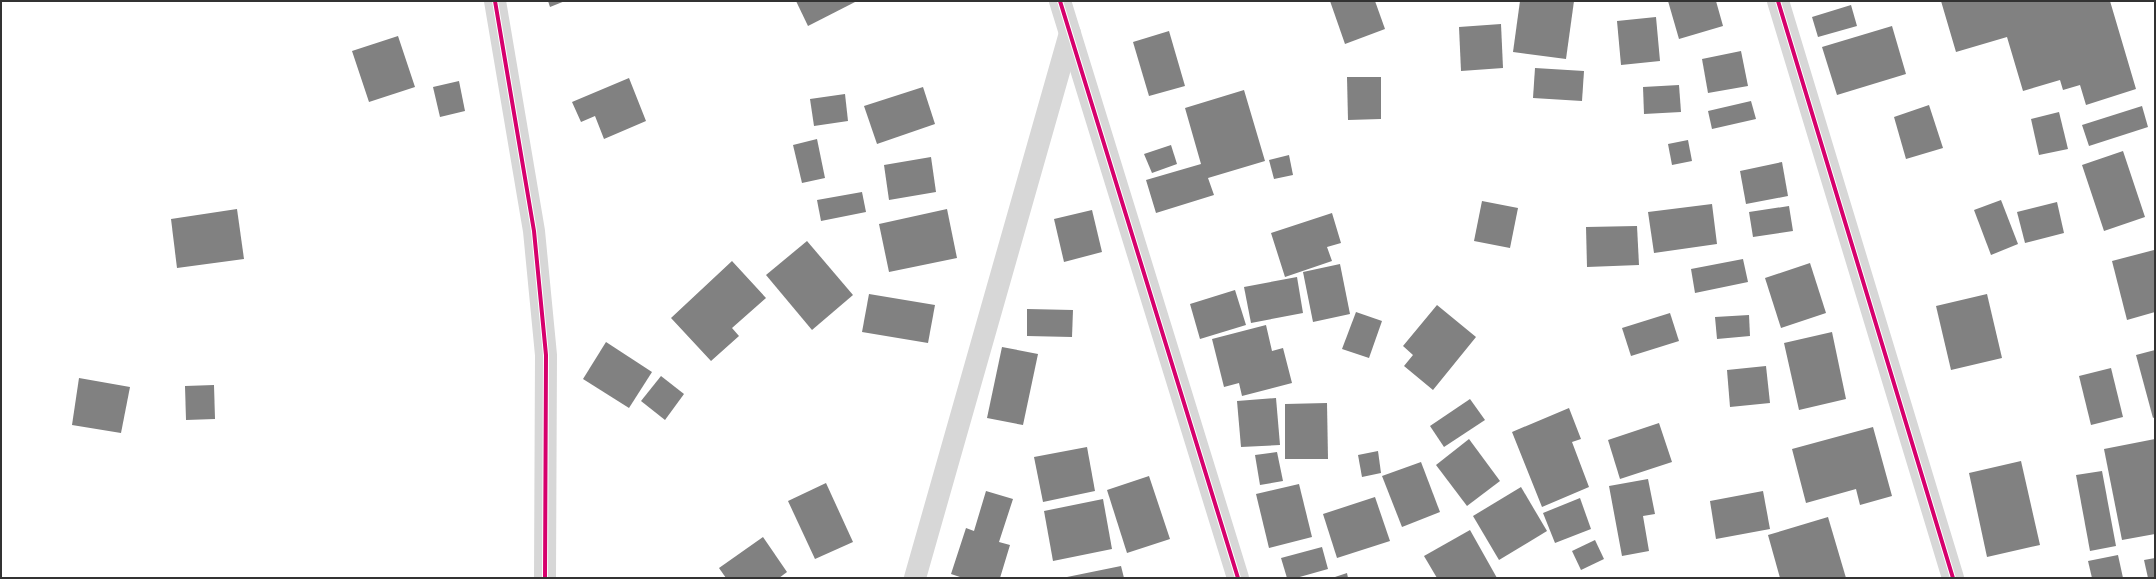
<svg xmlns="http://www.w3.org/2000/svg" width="2156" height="579" font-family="Signika,sans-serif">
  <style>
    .building { fill: #818181 }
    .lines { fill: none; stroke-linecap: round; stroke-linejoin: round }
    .minor { stroke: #d7d7d7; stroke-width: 22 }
    .tertiary { stroke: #d7d7d7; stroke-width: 22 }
    .cycleway-casing { stroke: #fff; stroke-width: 6 }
    .cycleway { stroke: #d6006c; stroke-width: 4 }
  </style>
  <rect width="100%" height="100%" fill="#fff"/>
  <!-- building -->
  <g class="building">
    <polygon points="548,1 565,1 550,7"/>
    <polygon points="796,1 857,1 808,26"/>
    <polygon points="1330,1 1375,1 1385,29 1345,44"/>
    <polygon points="1520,1 1574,1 1566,59 1513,52"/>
    <polygon points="1668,1 1716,1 1723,26 1679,39"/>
    <polygon points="1941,1 2110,1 2136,89 2086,105 2080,85 2063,90 2060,80 2023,91 2007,37 1956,52"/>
    <polygon points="1851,5 1857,26 1818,37 1812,17"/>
    <polygon points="1656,17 1660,61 1621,65 1617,21"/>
    <polygon points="1501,24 1503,68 1461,71 1459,27"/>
    <polygon points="1892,26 1906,74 1837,95 1822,47"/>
    <polygon points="1169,31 1185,86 1149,96 1133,42"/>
    <polygon points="398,36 415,87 369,102 352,51"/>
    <polygon points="1741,51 1748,86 1708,93 1702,59"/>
    <polygon points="1535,68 1584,71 1582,101 1533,98"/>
    <polygon points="1347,77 1381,77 1381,119 1348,120"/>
    <polygon points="629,78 646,121 604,139 595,116 581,122 572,102"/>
    <polygon points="459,81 465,111 440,117 433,87"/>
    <polygon points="1679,85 1681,112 1644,114 1643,87"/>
    <polygon points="923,87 935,124 877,144 864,106"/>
    <polygon points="1244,90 1265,161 1208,178 1214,195 1156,213 1146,180 1201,164 1185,108"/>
    <polygon points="845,94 848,121 814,126 810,99"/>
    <polygon points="1751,101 1756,119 1712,129 1708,111"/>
    <polygon points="1929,105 1943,148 1906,159 1894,117"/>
    <polygon points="2142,106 2148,127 2089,146 2082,125"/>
    <polygon points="2059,112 2068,149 2039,155 2031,119"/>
    <polygon points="817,139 825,178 802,183 793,145"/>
    <polygon points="1688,140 1692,161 1672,165 1668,144"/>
    <polygon points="1171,145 1177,164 1152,173 1144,154"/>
    <polygon points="2123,151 2145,217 2104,231 2082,165"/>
    <polygon points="1289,155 1293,175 1274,179 1269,160"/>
    <polygon points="931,157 936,192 889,200 884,165"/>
    <polygon points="1782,162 1788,196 1746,204 1740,171"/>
    <polygon points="862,192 866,212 821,221 817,200"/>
    <polygon points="2001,200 2018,244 1991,255 1974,210"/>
    <polygon points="1482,201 1518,208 1510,248 1474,241"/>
    <polygon points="2057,202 2064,233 2025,243 2017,212"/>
    <polygon points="1712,204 1717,244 1654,253 1648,212"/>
    <polygon points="1789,206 1793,231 1753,237 1749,212"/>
    <polygon points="237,209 244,259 177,268 171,219"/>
    <polygon points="947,209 957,258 889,272 879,224"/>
    <polygon points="1092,210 1102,252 1064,262 1054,219"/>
    <polygon points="1332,213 1341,243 1327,247 1332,261 1285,277 1271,233"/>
    <polygon points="1637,226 1639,265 1587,267 1586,227"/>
    <polygon points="807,241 853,295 812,330 766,275"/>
    <polygon points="2154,250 2155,312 2127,320 2112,261"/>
    <polygon points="1743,259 1748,282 1695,293 1691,269"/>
    <polygon points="732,261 766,298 732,328 739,336 711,361 671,318"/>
    <polygon points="1810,263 1826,313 1781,328 1765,278"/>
    <polygon points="1340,264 1350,314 1313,322 1303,272"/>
    <polygon points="1297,277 1303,313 1251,323 1244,287"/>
    <polygon points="1235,290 1246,325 1200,339 1190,304"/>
    <polygon points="869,294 935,305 928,343 862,332"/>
    <polygon points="1987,294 2002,358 1951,370 1936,306"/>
    <polygon points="1437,305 1476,337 1433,390 1404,366 1413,355 1403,346"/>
    <polygon points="1027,309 1073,310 1072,337 1027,336"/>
    <polygon points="1356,312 1382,321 1369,358 1342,349"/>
    <polygon points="1670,313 1679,341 1631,356 1622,328"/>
    <polygon points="1749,315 1750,336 1717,339 1715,317"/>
    <polygon points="1266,325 1272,351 1283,348 1292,383 1242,396 1239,383 1224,387 1212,339"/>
    <polygon points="1832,332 1846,399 1799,410 1784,343"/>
    <polygon points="606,342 652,372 629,408 583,379"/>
    <polygon points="1002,347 1038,354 1023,425 987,418"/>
    <polygon points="2155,350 2155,417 2153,418 2136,355"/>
    <polygon points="1766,366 1770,403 1730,407 1727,370"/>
    <polygon points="2111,368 2123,417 2091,425 2079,376"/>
    <polygon points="661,376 684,394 665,420 641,401"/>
    <polygon points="79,378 130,387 121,433 72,425"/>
    <polygon points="214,385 215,419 186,420 185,386"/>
    <polygon points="1276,398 1280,445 1241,447 1237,401"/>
    <polygon points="1470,399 1485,420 1444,447 1430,426"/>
    <polygon points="1327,403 1328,459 1285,459 1285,404"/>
    <polygon points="1569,408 1581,439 1572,442 1589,487 1542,507 1512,432"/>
    <polygon points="1659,423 1672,462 1620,479 1608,440"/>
    <polygon points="1873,427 1892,496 1860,505 1856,489 1806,503 1792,449"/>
    <polygon points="1469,439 1500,481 1467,506 1436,465"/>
    <polygon points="2155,439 2155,534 2122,540 2104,449"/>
    <polygon points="1087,447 1095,491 1043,502 1034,457"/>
    <polygon points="1378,451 1381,473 1362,477 1358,455"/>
    <polygon points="1277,452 1283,481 1260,485 1255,455"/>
    <polygon points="2021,461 2040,545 1987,557 1969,473"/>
    <polygon points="1421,462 1440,512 1402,527 1382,476"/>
    <polygon points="2102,471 2116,546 2090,551 2076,475"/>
    <polygon points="1149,476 1170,539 1127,553 1107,490"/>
    <polygon points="1648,479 1655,514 1643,516 1649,551 1622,556 1609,486"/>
    <polygon points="826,483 853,542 815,559 788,501"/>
    <polygon points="1299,484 1312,537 1269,548 1256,494"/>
    <polygon points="1521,487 1547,531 1499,560 1473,516"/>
    <polygon points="986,491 1013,499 999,542 1010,545 1000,578 963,578 951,574 966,528 974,531"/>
    <polygon points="1763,491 1770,529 1716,539 1710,501"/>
    <polygon points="1375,497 1390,541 1337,558 1323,514"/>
    <polygon points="1580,498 1591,529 1555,543 1543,513"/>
    <polygon points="1103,499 1112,549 1053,561 1044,511"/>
    <polygon points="1828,517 1846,578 1780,578 1768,535"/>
    <polygon points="1470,530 1497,578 1437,578 1424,556"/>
    <polygon points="763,537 787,572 779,578 726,578 719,568"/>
    <polygon points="1595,540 1604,559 1581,570 1572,551"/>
    <polygon points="1322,547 1328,569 1296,578 1287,578 1281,558"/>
    <polygon points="2118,555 2123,578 2092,578 2088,561"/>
    <polygon points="2155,558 2155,578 2148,578 2144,560"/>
    <polygon points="1121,566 1124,578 1067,578 1067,577"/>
    <polygon points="1347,573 1348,578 1332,578"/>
  </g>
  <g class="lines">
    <!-- minor -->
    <g class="minor">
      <polyline points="1060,1 1238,578"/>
      <polyline points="1778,1 1953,578"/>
      <polyline points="915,578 1070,33"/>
    </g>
    <!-- tertiary -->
    <polyline class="tertiary" points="495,1 534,231 546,355 545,578"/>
    <defs>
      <g id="cycleway">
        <polyline points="495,1 534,231 546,355 545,578"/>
        <polyline points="1060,1 1238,578"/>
        <polyline points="1778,1 1953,578"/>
      </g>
    </defs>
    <!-- cycleway casing -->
    <use href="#cycleway" class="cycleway-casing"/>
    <!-- cycleway -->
    <use href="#cycleway" class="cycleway"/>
  </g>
  <!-- border -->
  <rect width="2156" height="579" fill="none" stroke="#333333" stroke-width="4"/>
</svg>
